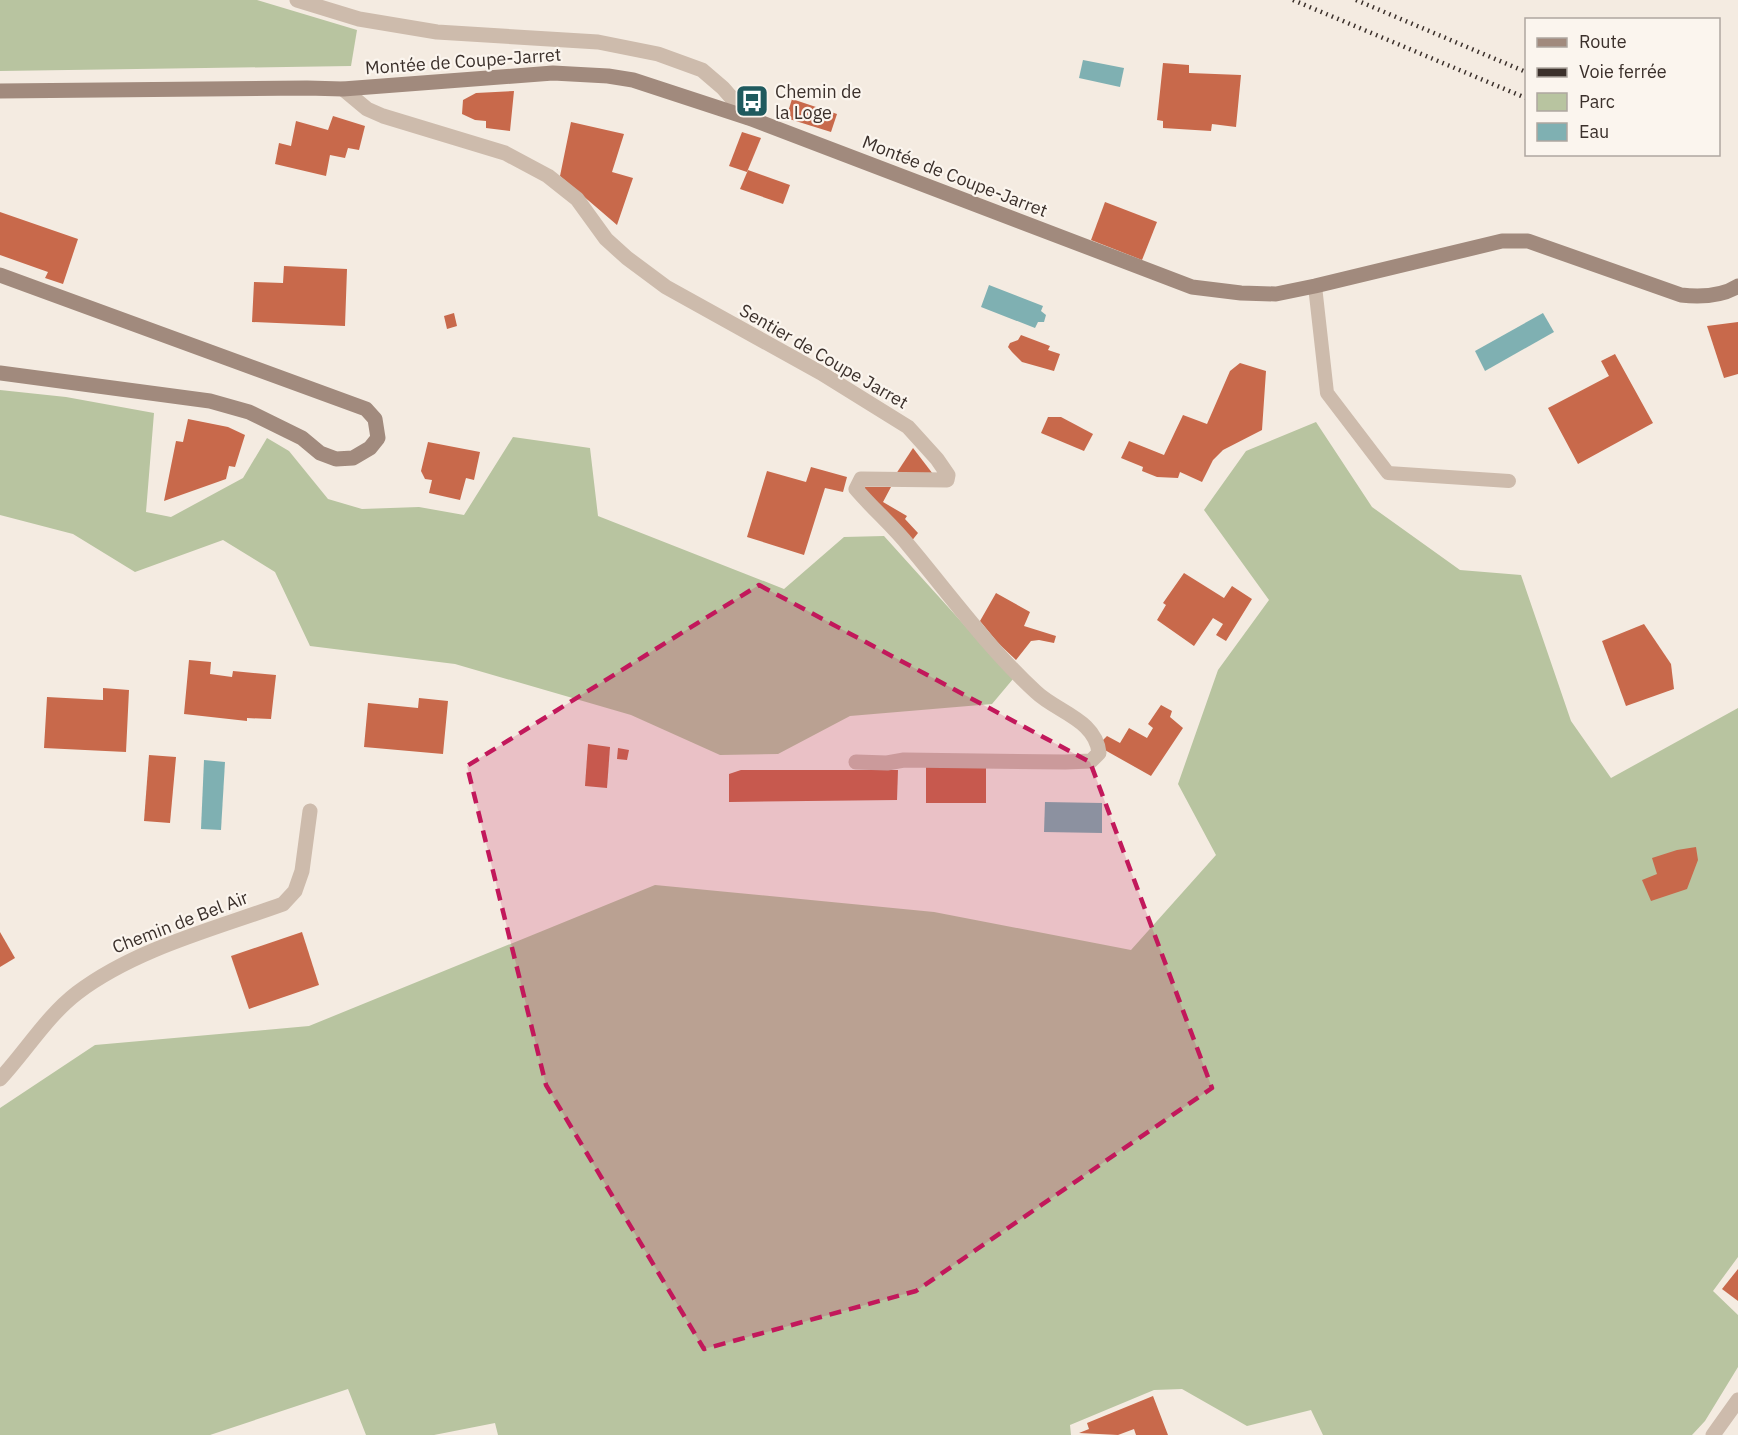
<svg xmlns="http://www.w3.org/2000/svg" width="1738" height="1435" font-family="'IBM Plex Sans',sans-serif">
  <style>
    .green { fill: #b8c4a0 }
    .water { fill: #7fb0b2 }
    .building { fill: #c8694b }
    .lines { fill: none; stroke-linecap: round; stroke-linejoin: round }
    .service { stroke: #cdbbac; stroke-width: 14 }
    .minor { stroke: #cdbbac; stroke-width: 15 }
    .secondary { stroke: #a18a7d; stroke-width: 15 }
    .rail { stroke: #3b302b; stroke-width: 4.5; stroke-dasharray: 1.5 4.5; stroke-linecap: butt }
    .marked { fill: #c2185b; fill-opacity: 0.2; stroke: #c2185b; stroke-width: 4.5; stroke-dasharray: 12 8; stroke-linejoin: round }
    .labels { text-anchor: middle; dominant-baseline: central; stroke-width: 4.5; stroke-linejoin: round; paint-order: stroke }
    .street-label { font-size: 18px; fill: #3b302b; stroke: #fbf5ee }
    .poi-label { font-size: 18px; fill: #3b302b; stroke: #fbf5ee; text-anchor: start }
  </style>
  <rect width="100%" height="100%" fill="#f4ebe1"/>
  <!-- green -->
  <g class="green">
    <polygon points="0,0 257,0 357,30 351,66 0,71"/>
    <polygon points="0,390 66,397 154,413 146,512 171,517 243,478 267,438 289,451 328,499 362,509 419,507 464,515 513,437 590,448 598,516 784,589 844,537 884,536 1013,679 992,704 850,716 778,754 720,755 631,715 455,664 310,646 275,572 223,540 135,572 73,534 0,515"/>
    <polygon points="1316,422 1372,507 1460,570 1521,575 1571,721 1611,778 1738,708 1738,1257 1713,1291 1738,1315 1738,1367 1705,1421 1692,1435 1323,1435 1311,1410 1247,1426 1182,1389 1154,1390 1070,1425 1071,1435 498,1435 495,1423 434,1435 366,1435 348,1389 210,1435 0,1435 0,1108 95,1045 309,1026 655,885 934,912 1131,950 1216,855 1178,784 1218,670 1269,600 1204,510 1246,451"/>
  </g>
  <!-- water -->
  <g class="water">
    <polygon points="1083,60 1124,68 1120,87 1079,78"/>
    <polygon points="989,285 1043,306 1041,311 1046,315 1044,322 1038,322 1035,328 981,307"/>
    <polygon points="1543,313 1554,332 1485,371 1475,351"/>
    <polygon points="204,760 225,762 221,830 201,829"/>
    <polygon points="1045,802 1102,803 1102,833 1044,832"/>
  </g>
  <!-- building -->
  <g class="building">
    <polygon points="1163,63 1189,65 1189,73 1241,75 1236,127 1212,124 1211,131 1163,128 1163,121 1157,120"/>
    <polygon points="514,91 510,131 486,128 486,121 475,120 462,114 463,100 476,93"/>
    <polygon points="792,99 837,114 831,132 786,118"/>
    <polygon points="333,116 365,126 359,150 348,148 345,158 330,155 326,176 275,164 279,143 291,146 296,121 328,130"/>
    <polygon points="571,122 624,134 612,172 633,178 617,225 560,176"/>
    <polygon points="742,132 761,138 747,172 729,166"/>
    <polygon points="748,170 790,185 783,204 740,189"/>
    <polygon points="1105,202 1157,222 1142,260 1091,240"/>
    <polygon points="0,212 78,239 63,284 45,278 48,272 0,255"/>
    <polygon points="284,266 347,269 345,326 252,322 254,282 283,283"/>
    <polygon points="454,313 457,326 447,329 444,316"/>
    <polygon points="1738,322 1738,374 1724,378 1707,326"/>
    <polygon points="1021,335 1050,346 1048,350 1060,354 1054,371 1022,362 1012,352 1008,347 1010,343 1018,340"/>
    <polygon points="1615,354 1653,423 1578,464 1548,408 1609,376 1601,361"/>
    <polygon points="1240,363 1266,371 1262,430 1223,450 1213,460 1202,482 1180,472 1178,478 1157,477 1142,471 1143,467 1121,458 1129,441 1164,455 1183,415 1207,424 1230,371"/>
    <polygon points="1048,417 1061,417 1093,434 1084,451 1041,433"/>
    <polygon points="188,419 228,427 245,435 235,467 229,466 226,479 164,501 176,441 183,442"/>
    <polygon points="428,442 480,452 474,480 466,478 460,500 429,493 432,480 425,479 421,471"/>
    <polygon points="913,448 936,478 894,477"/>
    <polygon points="811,467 847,477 843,492 825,488 804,555 747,537 767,471 806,482"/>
    <polygon points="861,487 891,487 883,502 907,516 905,519 918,533 910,543"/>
    <polygon points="1184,573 1224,598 1232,586 1252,599 1226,641 1216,635 1223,624 1213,618 1194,646 1157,620 1166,605 1163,603"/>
    <polygon points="996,593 1030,612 1024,626 1056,636 1054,643 1039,640 1031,641 1016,660 998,643 980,621"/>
    <polygon points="1644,624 1671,664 1674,689 1626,706 1602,641"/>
    <polygon points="189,660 211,662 210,674 232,677 233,671 276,675 271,719 247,718 247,721 184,714"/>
    <polygon points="103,688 129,690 126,752 44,748 47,697 103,700"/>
    <polygon points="419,698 448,701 443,754 364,747 368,703 418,708"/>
    <polygon points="1161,705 1172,711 1170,717 1183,728 1151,776 1103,749 1102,741 1107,736 1120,743 1129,728 1147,738 1153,728 1148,724"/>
    <polygon points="588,744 610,747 607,788 585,786"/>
    <polygon points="618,748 629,750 627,760 617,759"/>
    <polygon points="149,755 176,757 170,823 144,821"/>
    <rect x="926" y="764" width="60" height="39"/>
    <polygon points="741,770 898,770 897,800 729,802 729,774"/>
    <polygon points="1696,847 1698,860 1687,889 1651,901 1642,880 1657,874 1652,858 1677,850"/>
    <polygon points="0,932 15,958 0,967"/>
    <polygon points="302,932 319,985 249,1009 231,956"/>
    <polygon points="1738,1269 1738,1301 1722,1289"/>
    <polygon points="1153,1396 1168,1435 1136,1435 1134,1429 1118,1435 1079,1433 1089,1429 1087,1423"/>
  </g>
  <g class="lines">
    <!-- service -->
    <polyline class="service" points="1315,286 1327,393 1388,473 1509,481"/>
    <!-- minor -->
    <g class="minor">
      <polyline points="297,0 359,19 437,32 598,42 658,54 702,70 723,88 749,118"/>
      <path d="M 343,89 L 367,109 L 383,116 L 505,153 L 548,176 L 577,199 L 606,239 L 627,258 L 666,287 L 821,373 L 908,427 L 937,459 L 948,475 L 947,480 L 861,479 L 856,489 C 873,509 893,526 909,546 C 950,595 989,649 1036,692 C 1057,712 1096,720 1099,753 L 1091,761 L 1065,762 L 904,760 L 887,763 L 856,762"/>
      <path d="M 0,1079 C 26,1051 47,1016 77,993 C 135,949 214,929 283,904 L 295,891 L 302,871 L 310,811"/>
      <polyline points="1713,1435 1738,1400"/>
    </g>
    <!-- secondary -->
    <g class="secondary">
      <path d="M 0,91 L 307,88 L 343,89 L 553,73 L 608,76 L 633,80 L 749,118 L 1192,287 L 1241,293 L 1276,294 L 1315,286 L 1502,241 L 1528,241 L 1681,295 C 1700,297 1721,297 1738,286"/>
      <polyline points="0,275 366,409 375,419 378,438 370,448 353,458 336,459 320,453 302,438 249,412 210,401 0,373"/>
    </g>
    <!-- rail -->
    <g class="rail">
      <polyline points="1293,0 1526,98"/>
      <polyline points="1356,0 1526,72"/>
    </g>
  </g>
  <!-- marked area -->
  <path class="marked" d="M 759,585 L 1090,762 L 1212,1088 L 916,1291 L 704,1349 L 546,1085 L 467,766 Z"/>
  <!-- icons -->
  <defs>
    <symbol id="bus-square" viewBox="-11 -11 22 22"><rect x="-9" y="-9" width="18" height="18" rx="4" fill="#1f5a5e" stroke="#fbf5ee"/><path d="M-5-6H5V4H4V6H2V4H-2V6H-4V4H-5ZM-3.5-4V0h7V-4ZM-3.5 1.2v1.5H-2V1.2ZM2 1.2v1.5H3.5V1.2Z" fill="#fff"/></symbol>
  </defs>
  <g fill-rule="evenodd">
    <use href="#bus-square" x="733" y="82" width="38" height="38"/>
  </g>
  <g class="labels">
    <!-- street labels -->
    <g class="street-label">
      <text transform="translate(463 61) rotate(-4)">Montée de Coupe-Jarret</text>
      <text transform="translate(955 176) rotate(21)">Montée de Coupe-Jarret</text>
      <text transform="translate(824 356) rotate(30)">Sentier de Coupe Jarret</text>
      <text transform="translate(180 922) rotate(-21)">Chemin de Bel Air</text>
    </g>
    <!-- poi labels -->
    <g class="poi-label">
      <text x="775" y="91">Chemin de<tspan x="775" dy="21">la Loge</tspan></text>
    </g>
  </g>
  <!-- legend -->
  <rect x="1525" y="18" width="195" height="138" fill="#fbf5ee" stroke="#aea6a0" stroke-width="1.5"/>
  <rect x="1537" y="38" width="30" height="9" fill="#a18a7d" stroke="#aea6a0" stroke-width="1.5"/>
  <text x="1579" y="48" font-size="18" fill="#3b302b">Route</text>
  <rect x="1537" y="68" width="30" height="9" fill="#3b302b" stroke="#aea6a0" stroke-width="1.5"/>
  <text x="1579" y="78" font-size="18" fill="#3b302b">Voie ferrée</text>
  <rect x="1537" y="93" width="30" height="18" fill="#b8c4a0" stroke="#aea6a0" stroke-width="1.5"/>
  <text x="1579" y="108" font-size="18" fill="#3b302b">Parc</text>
  <rect x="1537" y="123" width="30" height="18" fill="#7fb0b2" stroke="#aea6a0" stroke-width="1.5"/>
  <text x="1579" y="138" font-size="18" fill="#3b302b">Eau</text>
</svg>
